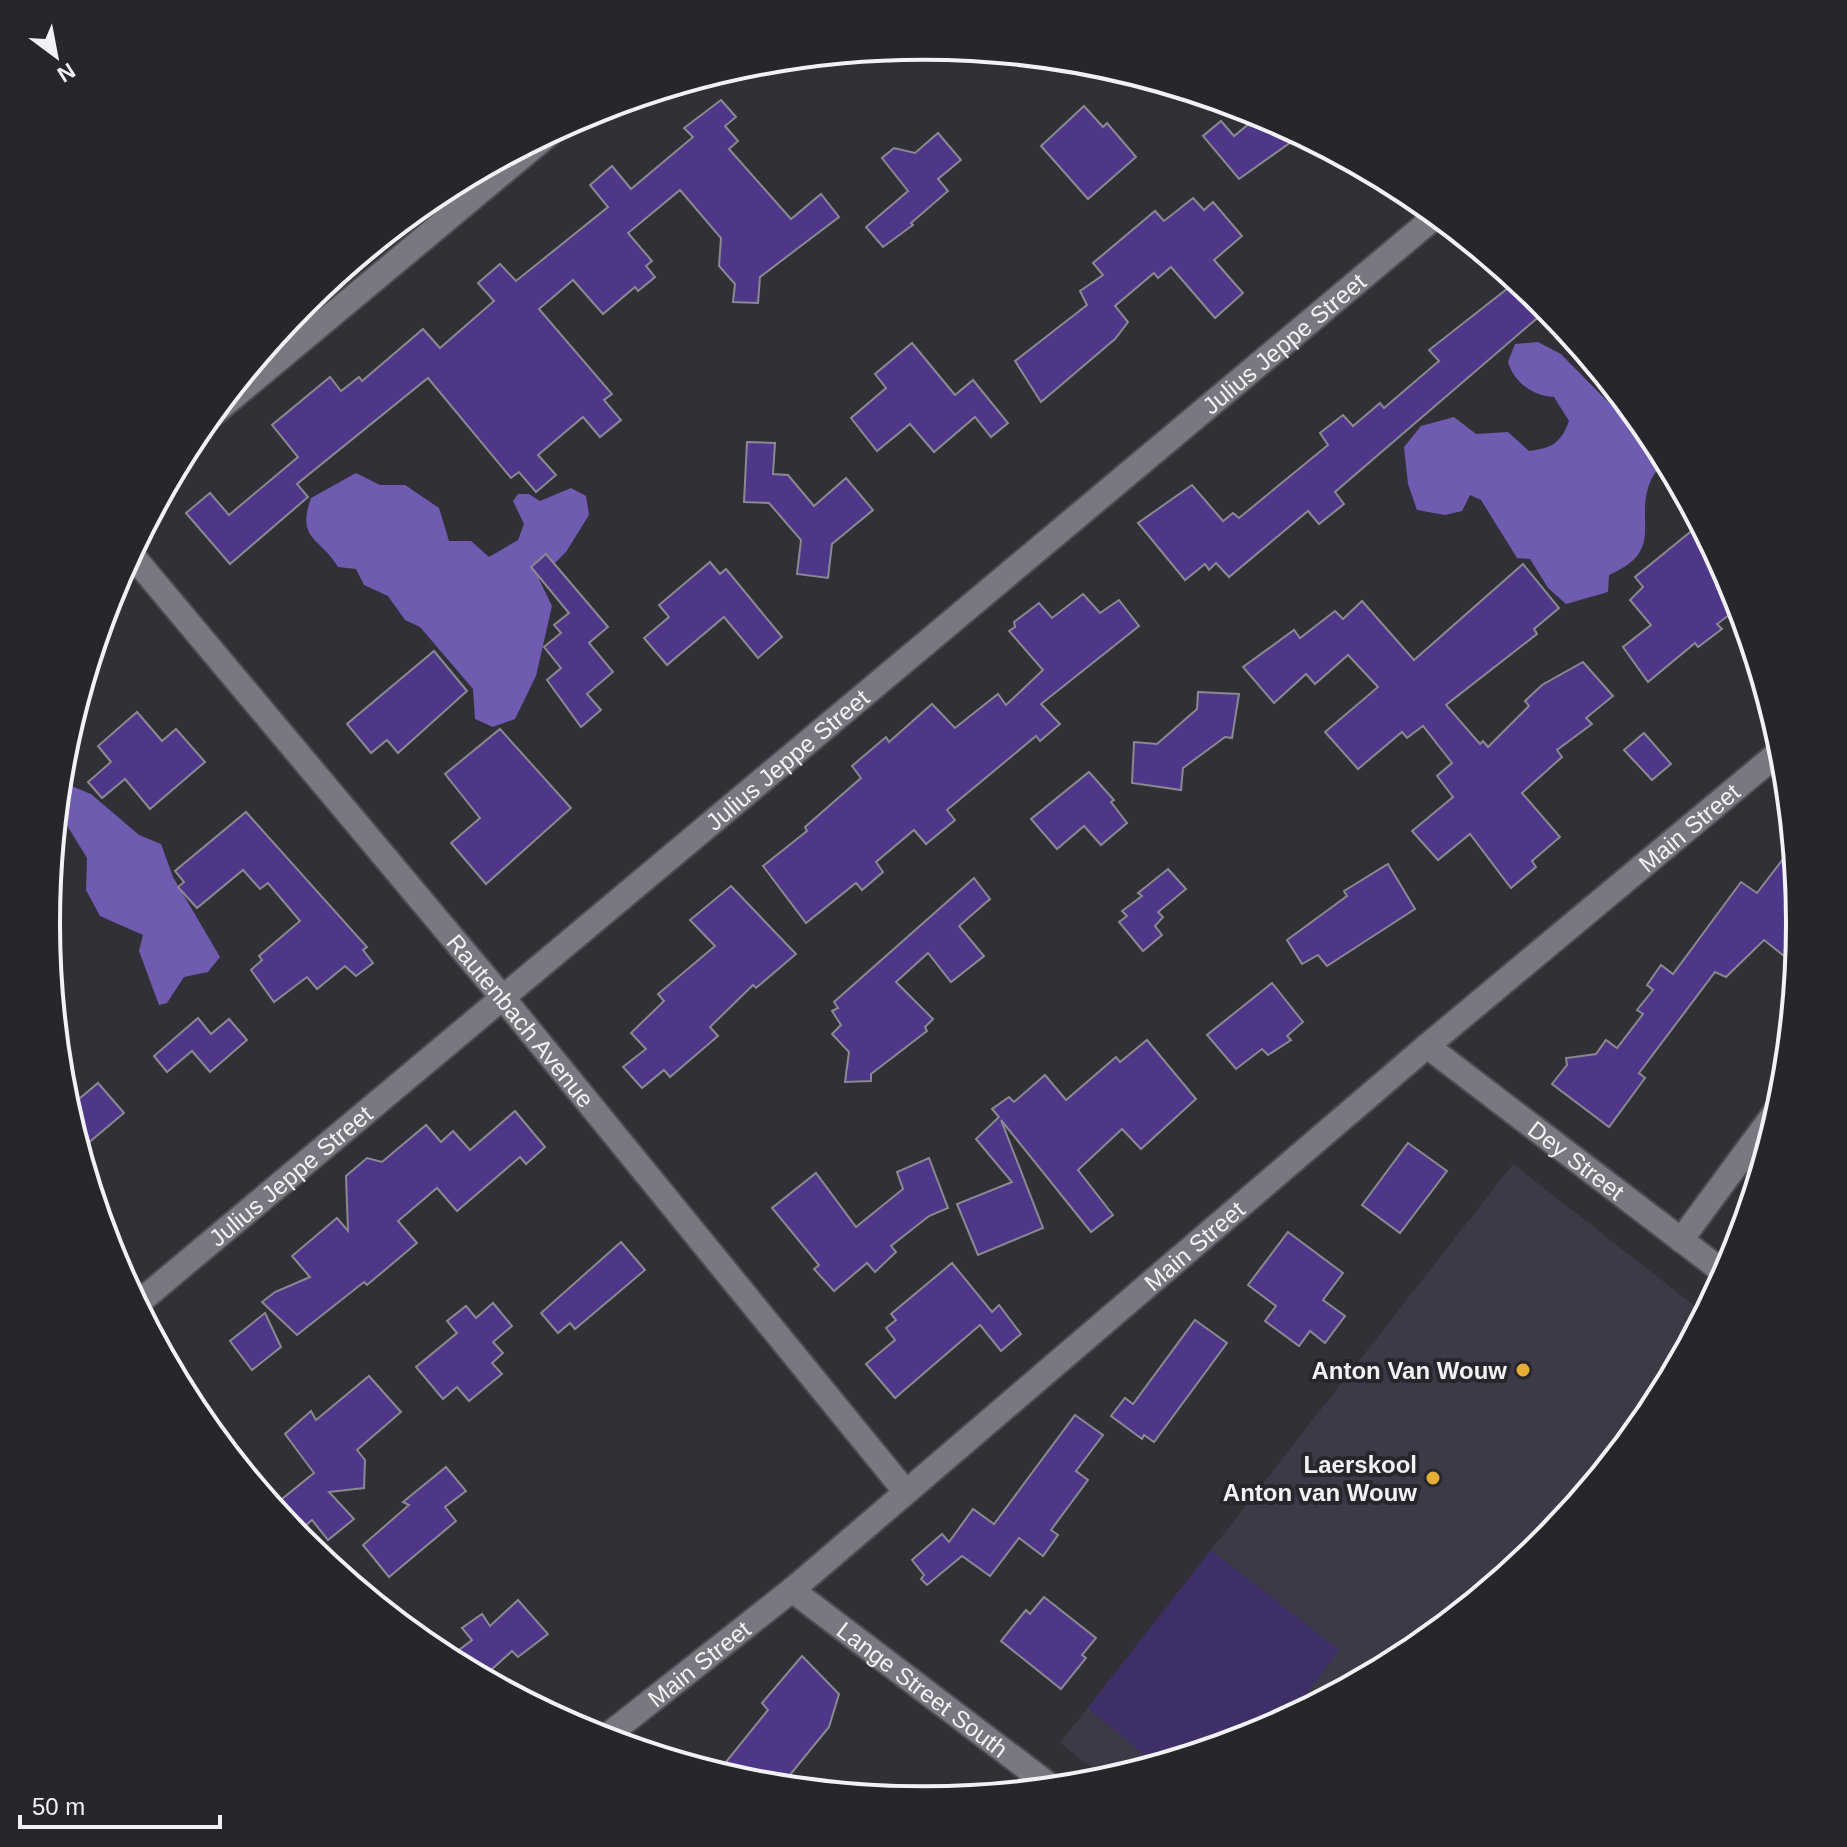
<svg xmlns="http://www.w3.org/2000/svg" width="1847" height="1847" font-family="Helvetica,sans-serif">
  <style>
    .built { fill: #3c3a47 }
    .green { fill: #3e2f68 }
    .forest { fill: #6f5baf }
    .building { fill: #4e3789; stroke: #8a8991; stroke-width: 2 }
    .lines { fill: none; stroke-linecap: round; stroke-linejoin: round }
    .minor-casing { stroke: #4d4c52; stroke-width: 28 }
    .minor { stroke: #797880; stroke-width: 24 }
    .poi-dot { fill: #e4ae35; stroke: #27262d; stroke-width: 3 }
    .labels { text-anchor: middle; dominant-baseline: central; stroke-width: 8; stroke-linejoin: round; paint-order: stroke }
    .street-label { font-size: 24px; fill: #f2f2f6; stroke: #27262d }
    .poi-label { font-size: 24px; font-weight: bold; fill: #f2f2f6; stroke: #27262d; text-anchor: end }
    .rim { fill: none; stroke: #f2f2f6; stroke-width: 4 }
  </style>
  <rect width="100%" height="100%" fill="#313037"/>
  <!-- built -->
  <polygon class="built" points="1513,1164 1705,1314 1653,1411 1544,1544 1411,1653 1259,1734 1108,1780 1060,1743"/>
  <!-- green -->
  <polygon class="green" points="1211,1550 1339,1650 1287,1719 1259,1734 1157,1765 1088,1708"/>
  <!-- forest -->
  <g class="forest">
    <path d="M 1538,342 L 1561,354 L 1616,410 L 1629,407 L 1653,436 L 1666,460 C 1661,466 1654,473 1651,480 C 1633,521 1667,550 1609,575 L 1608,592 L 1566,604 L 1548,588 L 1530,559 L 1517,558 L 1481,500 L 1470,495 L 1462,511 L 1445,515 L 1417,510 L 1408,484 L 1404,447 L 1421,426 L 1454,417 L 1476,434 L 1508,432 L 1529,451 C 1552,448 1561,443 1569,421 L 1554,397 C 1532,396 1514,382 1508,362 L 1515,344 Z"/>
    <path d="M 356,473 L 380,485 L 405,485 L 439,508 L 449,541 L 471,541 L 489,557 L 518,540 L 524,524 L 513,501 L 518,494 L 529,494 L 540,501 L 571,488 L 586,496 L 589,515 L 566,552 L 539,579 L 552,606 L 536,676 L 515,719 L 493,727 L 475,719 L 473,689 L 420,627 L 405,620 L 388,596 L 364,585 L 356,569 L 338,567 C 320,537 296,540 311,498 Z"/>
    <polygon points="64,783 91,794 139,835 161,844 173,877 220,957 208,972 184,977 167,1003 159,1005 139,951 143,935 100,916 86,890 87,858 57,809 59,787"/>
  </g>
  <!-- building -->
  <g class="building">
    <polygon points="721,100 736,117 725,126 738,141 729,149 791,219 821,194 839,217 760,277 758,303 733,302 735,284 719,266 721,238 680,190 628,233 652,261 646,266 655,277 638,291 635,287 603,314 573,280 539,309 612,394 604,400 621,420 600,437 583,417 538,455 556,475 536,492 519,472 511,478 428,378 297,484 308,497 230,564 186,513 210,493 229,515 298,457 272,425 330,377 341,391 359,377 362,381 423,329 440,348 494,301 478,283 500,264 516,281 608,207 590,185 612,166 631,189 693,137 684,128"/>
    <polygon points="1084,106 1103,127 1107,123 1136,157 1088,199 1041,146"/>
    <polygon points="1261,114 1301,135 1239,179 1203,136 1221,121 1234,136"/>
    <polygon points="938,133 961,160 938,179 948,191 911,223 913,225 883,247 866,227 908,191 882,158 894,148 915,153"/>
    <polygon points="1193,198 1204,210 1213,202 1242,236 1214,260 1243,293 1215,318 1171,267 1158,278 1154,273 1115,306 1128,322 1115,339 1041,402 1015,361 1087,305 1080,291 1103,275 1093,263 1155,211 1164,221"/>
    <polygon points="1517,281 1543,302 1542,314 1335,492 1344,504 1319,524 1308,511 1229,577 1216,563 1209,570 1205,564 1185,580 1138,523 1192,485 1223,521 1233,513 1239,518 1328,445 1320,433 1343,415 1353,426 1380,403 1384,408 1439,361 1429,350"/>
    <polygon points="912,343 955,395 973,380 1008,423 991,437 975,417 934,452 910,424 877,451 851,418 886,388 875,374"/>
    <polygon points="747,442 775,443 773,474 788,475 814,506 846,478 873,510 832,544 828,578 797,574 801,540 769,503 744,502"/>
    <polygon points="1700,524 1712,547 1705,552 1734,589 1740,607 1717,624 1722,629 1698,647 1695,643 1648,682 1623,647 1651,625 1630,600 1643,587 1635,577"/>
    <polygon points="546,554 608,627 589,643 613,672 587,694 601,710 581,727 547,680 561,668 544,647 561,633 554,625 569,613 531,567"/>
    <polygon points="710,562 720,574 726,569 782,637 758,658 724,617 667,665 644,638 669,617 659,605"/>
    <polygon points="1523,564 1559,608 1534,629 1537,634 1446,705 1480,744 1483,741 1488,747 1529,706 1525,701 1542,685 1583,662 1613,696 1586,718 1592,724 1557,750 1562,757 1522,793 1560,837 1532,861 1536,867 1511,888 1470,834 1438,860 1412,831 1453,797 1437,776 1452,763 1423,726 1407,738 1402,732 1358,769 1325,732 1378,687 1348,655 1315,684 1306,674 1274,703 1243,667 1294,630 1300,638 1335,611 1343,619 1362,601 1414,660"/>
    <polygon points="1083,594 1100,613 1119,600 1139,626 1041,704 1060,724 1040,741 1036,736 947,810 955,820 926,844 914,830 876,862 883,872 862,890 856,883 806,923 763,866 807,831 805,827 861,778 852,766 886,737 889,742 932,704 955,728 998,694 1006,705 1043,670 1009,631 1015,627 1014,622 1039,603 1052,618"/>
    <polygon points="434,651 467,691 398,753 387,740 371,753 347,724"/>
    <polygon points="1198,692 1239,694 1232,738 1225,737 1183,768 1181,790 1132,783 1134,742 1157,744 1197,709"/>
    <polygon points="137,712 162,741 176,729 205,762 150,809 125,779 102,798 88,782 111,762 98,746"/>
    <polygon points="500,729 571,808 486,884 451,843 480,818 445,774"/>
    <polygon points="1644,733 1671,764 1652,780 1624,750"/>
    <polygon points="1089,772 1114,800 1111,802 1127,823 1101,845 1084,826 1057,849 1031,819"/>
    <polygon points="246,812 367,947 363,950 373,963 356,976 345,966 317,989 307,977 274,1002 251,970 262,960 259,956 300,921 268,883 260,889 243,870 197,908 178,887 184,882 175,871"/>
    <polygon points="1793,846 1801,924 1784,956 1764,940 1726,977 1715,972 1639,1073 1645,1078 1609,1127 1552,1084 1567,1065 1566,1058 1596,1054 1606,1040 1617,1048 1643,1014 1637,1010 1653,990 1647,985 1661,965 1673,974 1741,882 1757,893"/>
    <polygon points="1388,864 1415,909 1327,966 1318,955 1302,964 1287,940 1347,896 1344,891"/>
    <polygon points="1168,869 1186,889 1158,912 1163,917 1155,926 1162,935 1143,951 1119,922 1127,916 1122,911 1142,896 1138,893"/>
    <polygon points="974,878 990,899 959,926 984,956 951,982 928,953 896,982 933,1019 925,1027 927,1031 871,1074 871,1081 845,1082 849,1052 832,1034 841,1025 832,1011 838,1008 834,1002"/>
    <polygon points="731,886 796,954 756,988 753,985 710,1027 718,1036 670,1077 664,1070 642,1088 623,1067 646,1049 631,1033 664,1001 658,994 715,946 690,920"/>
    <polygon points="1272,983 1303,1022 1287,1036 1291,1040 1268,1055 1262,1049 1236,1069 1207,1035"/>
    <polygon points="198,1018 211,1034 229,1019 247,1040 210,1072 192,1051 167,1072 154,1056"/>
    <polygon points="1147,1040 1196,1099 1141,1149 1122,1129 1078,1170 1113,1215 1091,1232 1001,1120 1043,1228 978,1255 957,1204 1012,1182 976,1139 999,1117 992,1109 1009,1097 1014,1102 1045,1075 1066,1100 1116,1057 1120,1062"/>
    <polygon points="98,1083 124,1113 80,1150 67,1109"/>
    <polygon points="515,1111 545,1147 526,1164 520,1157 457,1211 437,1188 398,1221 417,1243 367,1285 364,1282 297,1335 262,1302 275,1292 310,1277 292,1256 337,1218 348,1231 346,1176 367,1158 382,1162 426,1125 441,1142 453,1131 470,1150"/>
    <polygon points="1408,1143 1447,1171 1400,1233 1362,1205"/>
    <polygon points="929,1158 948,1208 929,1216 891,1246 896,1252 875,1272 867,1263 834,1291 814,1269 819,1265 772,1208 816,1173 856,1227 903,1189 897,1172"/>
    <polygon points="1288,1232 1343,1273 1323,1300 1345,1316 1325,1343 1310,1331 1299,1346 1265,1321 1276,1306 1248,1285"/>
    <polygon points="621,1242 645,1270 575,1329 570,1323 558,1333 541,1313"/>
    <polygon points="952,1263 992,1312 999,1305 1021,1334 1001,1351 980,1325 895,1398 866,1364 895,1340 886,1328 896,1320 891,1314"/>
    <polygon points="493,1303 512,1326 493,1342 503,1353 492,1363 502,1374 469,1401 457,1387 443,1399 416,1367 457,1333 447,1321 466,1306 476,1318"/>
    <polygon points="265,1313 281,1347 252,1370 230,1341"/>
    <polygon points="1195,1320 1227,1343 1154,1442 1144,1435 1142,1439 1111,1416 1125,1398 1133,1404"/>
    <polygon points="369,1376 401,1412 357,1450 365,1460 364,1488 329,1492 354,1519 328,1540 312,1520 295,1534 272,1507 314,1473 285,1434 311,1411 316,1420"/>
    <polygon points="1075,1415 1103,1435 1076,1471 1088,1480 1051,1530 1058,1535 1043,1556 1019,1538 990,1576 962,1556 927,1585 921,1579 924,1575 912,1560 942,1534 949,1542 973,1509 994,1524"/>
    <polygon points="446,1467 466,1491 445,1507 456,1521 389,1577 363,1545 409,1505 403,1502"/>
    <polygon points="1044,1597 1096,1638 1082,1655 1086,1658 1061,1689 1001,1641 1026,1610 1030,1614"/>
    <polygon points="518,1600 548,1634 518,1657 512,1651 482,1678 447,1659 472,1640 462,1628 482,1614 490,1626"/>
    <polygon points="802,1656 839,1694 829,1727 780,1787 752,1784 717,1773 768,1710 762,1703"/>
  </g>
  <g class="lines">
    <defs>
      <g id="minor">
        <polyline points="207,419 549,134"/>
        <path id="s1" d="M 131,554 L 503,998 L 905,1491"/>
        <path id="s2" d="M 1427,1046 L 1726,1274"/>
        <polyline points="1681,1240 1782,1103"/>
        <path id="s3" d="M 137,1304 L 1437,215"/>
        <path id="s4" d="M 792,1590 L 1053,1788"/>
        <path id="s5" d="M 603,1739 L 792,1590 L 1427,1046 L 1783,749"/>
      </g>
    </defs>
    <!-- minor casing -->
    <use href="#minor" class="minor-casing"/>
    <!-- minor -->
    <use href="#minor" class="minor"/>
  </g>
  <!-- markers -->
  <g class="poi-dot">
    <circle cx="1523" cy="1370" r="8"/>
    <circle cx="1433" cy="1478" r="8"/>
  </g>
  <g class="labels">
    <!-- street labels -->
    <g class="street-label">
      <text stroke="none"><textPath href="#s3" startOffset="1496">Julius Jeppe Street</textPath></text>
      <text stroke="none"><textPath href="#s3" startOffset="848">Julius Jeppe Street</textPath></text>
      <text stroke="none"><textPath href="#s5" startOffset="1418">Main Street</textPath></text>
      <text stroke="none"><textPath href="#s1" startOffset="608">Rautenbach Avenue</textPath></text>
      <text stroke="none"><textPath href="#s2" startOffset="188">Dey Street</textPath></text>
      <text stroke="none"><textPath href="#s3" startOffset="200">Julius Jeppe Street</textPath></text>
      <text stroke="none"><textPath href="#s5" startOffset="770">Main Street</textPath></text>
      <text stroke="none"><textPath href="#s5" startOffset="122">Main Street</textPath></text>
      <text stroke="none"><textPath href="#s4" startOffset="164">Lange Street South</textPath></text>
    </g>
    <!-- poi labels -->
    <g class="poi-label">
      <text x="1507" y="1370">Anton Van Wouw</text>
      <text x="1417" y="1464">Laerskool<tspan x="1417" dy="28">Anton van Wouw</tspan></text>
    </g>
  </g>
  <!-- crop -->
  <path d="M0 0H1847V1847H0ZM60 923a863 863 0 1 1 1726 0a863 863 0 1 1-1726 0Z" fill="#27262d" fill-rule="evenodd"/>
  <path class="rim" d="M60 923a863 863 0 1 1 1726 0a863 863 0 1 1-1726 0Z"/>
  <!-- north arrow -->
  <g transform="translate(56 56) rotate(148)" stroke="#27262d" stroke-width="6" paint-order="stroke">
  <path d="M0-6L14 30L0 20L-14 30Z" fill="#f2f2f6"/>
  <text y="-12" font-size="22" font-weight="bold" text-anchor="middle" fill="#f2f2f6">N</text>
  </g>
  <!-- scale -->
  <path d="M20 1815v12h200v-12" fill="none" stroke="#f2f2f6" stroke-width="4"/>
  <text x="32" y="1815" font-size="24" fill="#f2f2f6" stroke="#27262d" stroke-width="6" paint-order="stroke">50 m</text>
</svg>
